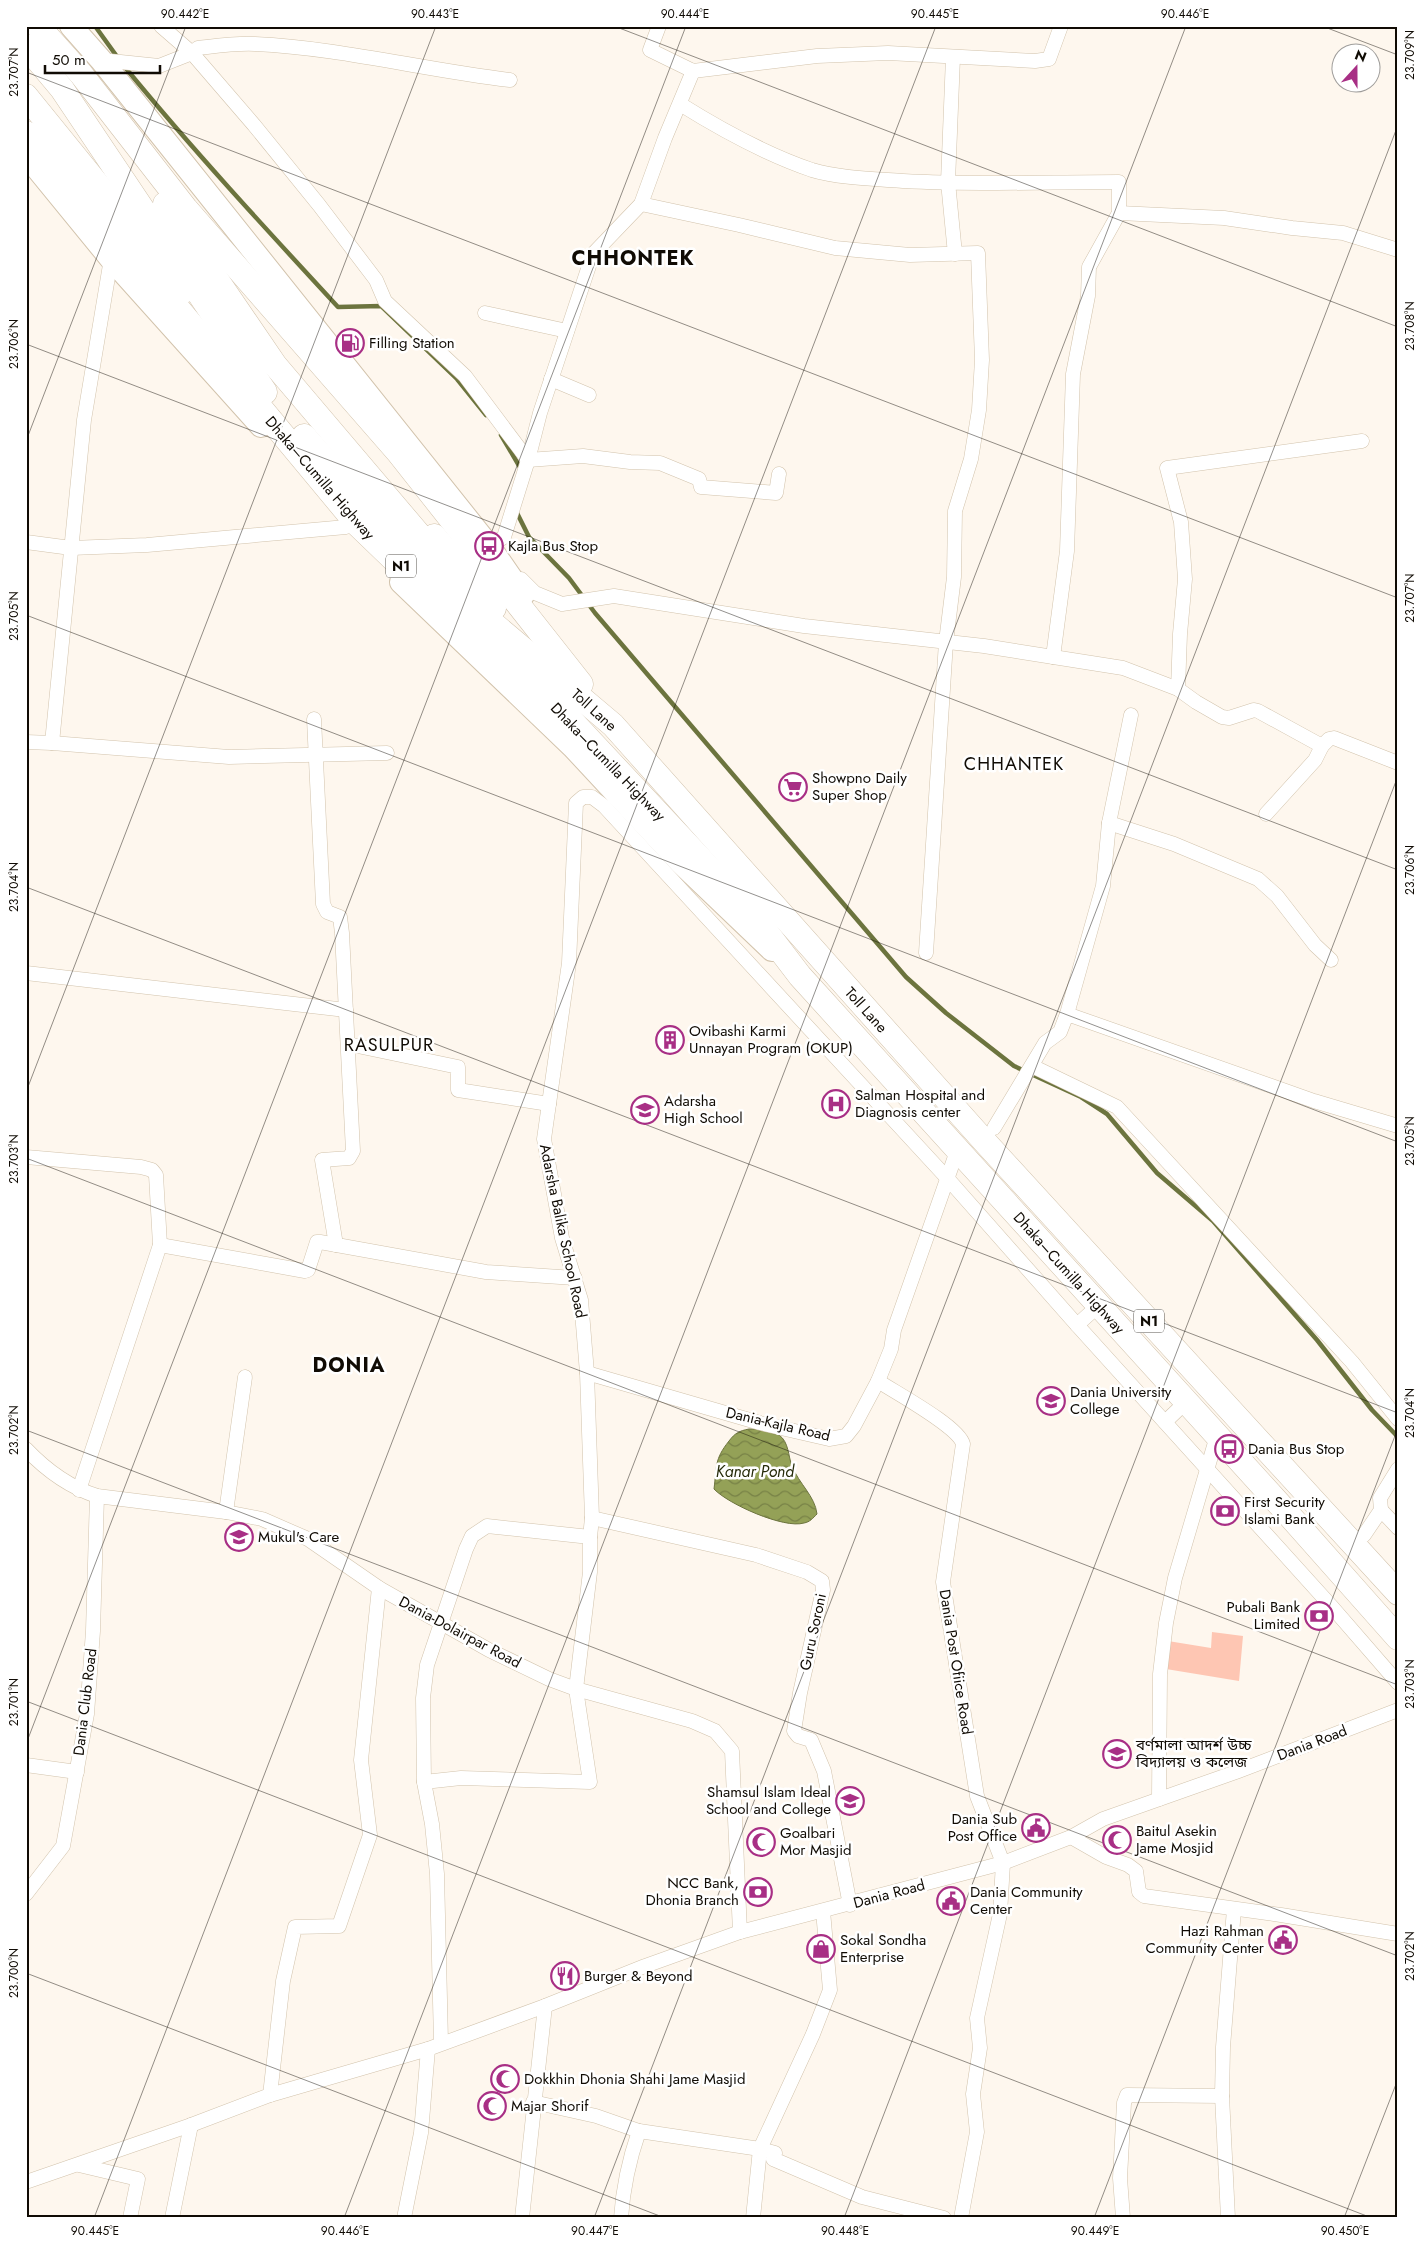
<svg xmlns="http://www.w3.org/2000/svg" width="1424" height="2244" font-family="Jost,'Noto Sans Bengali',sans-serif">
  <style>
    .green { fill: #fec6b3 }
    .water { fill: url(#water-waves); stroke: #6c743e }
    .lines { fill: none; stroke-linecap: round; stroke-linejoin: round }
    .stream { stroke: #6c743e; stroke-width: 4.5 }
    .minor-casing { stroke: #d2c3ac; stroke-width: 15 }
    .primary-casing { stroke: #d2c3ac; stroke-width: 24 }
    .trunk-casing { stroke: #d2c3ac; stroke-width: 25 }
    .minor { stroke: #fff; stroke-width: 14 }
    .primary { stroke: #fff; stroke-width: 22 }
    .trunk { stroke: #fff; stroke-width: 24 }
    .ticks { fill: none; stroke: #100b04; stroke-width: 1; stroke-opacity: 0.45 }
    .labels { text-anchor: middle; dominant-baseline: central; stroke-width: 5; stroke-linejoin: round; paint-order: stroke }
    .shield { fill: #fff; stroke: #58544f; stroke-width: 1 }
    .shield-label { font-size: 14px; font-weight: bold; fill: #100b04 }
    .poi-label { font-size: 15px; fill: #100b04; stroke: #fff; text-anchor: start }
    .street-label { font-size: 15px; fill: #100b04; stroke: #fff }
    .water-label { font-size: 16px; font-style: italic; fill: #272c0b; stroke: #fff }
    .quarter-label { font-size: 18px; letter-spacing: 1px; fill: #100b04; stroke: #fff }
    .district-label { font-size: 20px; font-weight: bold; letter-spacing: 1px; fill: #100b04; stroke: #fff }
    .neatline { fill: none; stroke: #100b04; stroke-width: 2 }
    .ticks-label { font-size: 12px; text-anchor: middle; fill: #100b04 }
  </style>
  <defs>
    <pattern id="water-waves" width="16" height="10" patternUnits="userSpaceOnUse" patternTransform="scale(1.25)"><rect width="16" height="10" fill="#94a157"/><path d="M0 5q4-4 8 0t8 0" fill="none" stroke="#778146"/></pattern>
  </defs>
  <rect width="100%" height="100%" fill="#fef7ee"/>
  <!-- green -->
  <polygon class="green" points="1212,1632 1243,1636 1239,1681 1166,1669 1168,1641 1211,1648"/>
  <!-- water -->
  <path class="water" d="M 749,1429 C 759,1429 770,1429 779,1435 C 789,1442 788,1456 792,1466 C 799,1484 815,1496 817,1514 C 813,1518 810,1522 804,1523 C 784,1529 728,1504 714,1489 C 717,1466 714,1460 729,1441 C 735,1433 739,1431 749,1429 Z"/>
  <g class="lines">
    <!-- stream -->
    <g class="stream">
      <polyline points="95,26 118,58"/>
      <path d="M 124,66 C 192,149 265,228 338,307 L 381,306 L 457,379 L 486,415"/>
      <polyline points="501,435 521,469"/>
      <polyline points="516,511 529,537 569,578 595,613 906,977 946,1013 1014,1066 1081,1097 1107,1114 1157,1173 1213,1221 1317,1340 1372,1410 1398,1437"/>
    </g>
    <defs>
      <g id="minor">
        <polyline points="161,26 192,53 254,125 319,205 376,280 385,301 465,376 528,460 583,456 630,462 660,463 699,479 701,487 776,493 779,474"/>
        <polyline points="659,26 650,50 693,71 817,56 888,53 1035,61 1049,59 1061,26"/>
        <polyline points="953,57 948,182 955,254"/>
        <path d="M 101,60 L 159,66 L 192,53 L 198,48 C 216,46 236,43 255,44 C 341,48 424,70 510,80"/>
        <path d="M 680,104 C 720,129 768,155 812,170 C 838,178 876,179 903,181 C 975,185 1047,182 1119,182 L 1119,213 L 1089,267 L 1088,296 L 1073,374 L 1067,551 L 1053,657"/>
        <polyline points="641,204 739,225 835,248 910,255 978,253 982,360 979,410 971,459 955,511 954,577 946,642 926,953"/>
        <polyline points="1119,213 1224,218 1292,228 1343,233 1398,250"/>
        <polyline points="485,313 567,331"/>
        <polyline points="551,379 589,395"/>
        <polyline points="26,542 71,548 147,545 346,527"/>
        <polyline points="494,551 489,546 504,537 528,460 540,413 593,254 641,204 665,138 693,71"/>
        <polyline points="521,579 535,593 562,604 614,596 804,626 984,646 1123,668 1178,689 1196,702 1222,717 1229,718 1254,710 1258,711 1322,746 1329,739 1334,738 1398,763"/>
        <polyline points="1178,689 1180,634 1185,579 1181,522 1167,468 1362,441"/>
        <polyline points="314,719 323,904 327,912 340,917 342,933 353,1151 349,1158 322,1160 336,1245"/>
        <polyline points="26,742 52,743 229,757 387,753"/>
        <polyline points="52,743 84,420 111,259"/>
        <polyline points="1266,814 1315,760 1322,746"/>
        <polyline points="1109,823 1174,844 1258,879 1277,896 1315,945 1331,960"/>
        <polyline points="26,973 346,1010"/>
        <polyline points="1067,1014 1103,886 1109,823 1131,715"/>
        <polyline points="348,1044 458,1067 458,1090 549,1104"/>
        <polyline points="1032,1066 1117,1107 1352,1362 1398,1419"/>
        <polyline points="994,1128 1045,1043 1060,1032 1067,1014 1314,1101 1398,1126"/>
        <polyline points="26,1157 141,1167 152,1170 156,1175 160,1245 79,1490"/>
        <polyline points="160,1245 305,1271 308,1270 317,1242 320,1242 486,1272 575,1278"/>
        <polyline points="1077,1325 1098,1306"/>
        <polyline points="587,1373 760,1423 829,1439 846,1436 854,1426 878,1381 891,1349 894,1330 957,1151"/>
        <path d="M 878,1381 C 896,1393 958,1426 963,1444 L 943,1582 L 977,1796 L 1003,1863 L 1000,1914 L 977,2018 L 980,2048 L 973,2094 L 977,2132 L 961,2218"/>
        <polyline points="1165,1422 1186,1402"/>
        <path d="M 26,1449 C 46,1470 69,1487 97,1496 L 226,1512 L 262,1519 L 308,1539 L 379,1588 L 489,1650 L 549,1679 L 576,1689 L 692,1721 L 715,1731 L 732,1751 L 740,1932"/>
        <polyline points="1381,1510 1398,1528"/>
        <polyline points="226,1512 245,1377"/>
        <polyline points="592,1518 756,1555 807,1572 822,1581 823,1590 800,1693 794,1731 798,1736 811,1740 824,1771 850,1905"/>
        <polyline points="1364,1535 1381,1510 1380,1498 1398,1469"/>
        <polyline points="26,1765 77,1772"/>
        <polyline points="424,1782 461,1778 590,1782 576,1689 590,1572 590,1537 592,1518 587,1373 581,1300 562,1238 544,1139 569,963 576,803 583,797 592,797 604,806 948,1179 1077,1325 1332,1607 1398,1683"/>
        <polyline points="1159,1799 1160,1674 1166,1623 1175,1578 1217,1436"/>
        <polyline points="1071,1837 1106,1857 1128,1865 1136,1871 1139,1892 1144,1896 1281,1915 1398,1934"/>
        <polyline points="26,1894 63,1846 87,1714 93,1631 97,1496"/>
        <polyline points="441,2042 437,1874 432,1824 424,1782 423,1698 427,1665 466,1549 472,1536 487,1526 590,1537"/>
        <polyline points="270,2095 283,1981 295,1927 339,1926 370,1835 361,1760 379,1588"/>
        <polyline points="1222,2096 1228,2218"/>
        <polyline points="533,2102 596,2116 639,2131 760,2149 775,2153 773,2159 862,2197 944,2218"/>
        <polyline points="79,2165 138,2179 130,2218"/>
        <polyline points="26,2182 191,2125 270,2095 428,2049 545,2006 645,1966 740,1932 1003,1863 1071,1837 1103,1819 1236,1772 1398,1710"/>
        <polyline points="172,2218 191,2125"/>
        <polyline points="404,2218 421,2133 428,2049"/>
        <polyline points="522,2218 545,2006"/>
        <path d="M 621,2218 C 623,2187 629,2160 639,2131"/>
        <polyline points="753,2218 760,2149 813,2034 830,1990 823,1911"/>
        <polyline points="1123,2218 1120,2178 1124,2103 1127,2095 1222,2096 1223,2047 1234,1909"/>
      </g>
      <g id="primary">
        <polyline points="71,26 101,60 489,546 523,595"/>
        <polyline points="26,155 111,259 261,426"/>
        <polyline points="401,582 573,747 680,862 772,950"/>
      </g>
      <g id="trunk">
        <polyline points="38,26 81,74 186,209 398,452 581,684"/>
        <polyline points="26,46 62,89 265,392"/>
        <polyline points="26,96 184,291"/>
        <polyline points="26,133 121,240 357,524 411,576 569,718 755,917 800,976 1281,1506 1398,1638"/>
        <polyline points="165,204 275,365 438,557"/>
        <polyline points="304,436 376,518 478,611 613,725 985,1142 1398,1593"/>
        <polyline points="434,536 494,608"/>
      </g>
    </defs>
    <!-- minor casing -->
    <use href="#minor" class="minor-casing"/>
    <!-- primary casing -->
    <use href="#primary" class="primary-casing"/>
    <!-- trunk casing -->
    <use href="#trunk" class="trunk-casing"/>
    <!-- minor -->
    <use href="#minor" class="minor"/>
    <!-- primary -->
    <use href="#primary" class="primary"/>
    <!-- trunk -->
    <use href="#trunk" class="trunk"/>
  </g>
  <!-- ticks -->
  <path class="ticks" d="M 614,26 L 1398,327M 1322,26 L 1398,55M 26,72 L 1398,598M 26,344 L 1398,870M 26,441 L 186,26M 26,615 L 1398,1142M 26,887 L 1398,1413M 26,1092 L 436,26M 26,1158 L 1398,1685M 26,1430 L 1398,1956M 26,1701 L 1372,2218M 26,1744 L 686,26M 26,1973 L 665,2218M 94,2218 L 936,26M 344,2218 L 1186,26M 594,2218 L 1398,125M 844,2218 L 1398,776M 1094,2218 L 1398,1428M 1344,2218 L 1398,2079"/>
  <!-- icons -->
  <defs>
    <symbol id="fuel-ring" viewBox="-11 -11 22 22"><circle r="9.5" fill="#fff" stroke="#a82f85" stroke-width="1.5"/><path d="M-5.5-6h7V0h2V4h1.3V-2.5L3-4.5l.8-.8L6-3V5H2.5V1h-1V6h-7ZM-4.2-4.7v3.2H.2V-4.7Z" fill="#a82f85"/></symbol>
    <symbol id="bus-ring" viewBox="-11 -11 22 22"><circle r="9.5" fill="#fff" stroke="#a82f85" stroke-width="1.5"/><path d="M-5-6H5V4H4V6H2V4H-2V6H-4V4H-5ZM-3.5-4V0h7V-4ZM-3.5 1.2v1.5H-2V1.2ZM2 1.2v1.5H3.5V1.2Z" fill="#a82f85"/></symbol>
    <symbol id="supermarket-ring" viewBox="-11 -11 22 22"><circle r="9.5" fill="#fff" stroke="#a82f85" stroke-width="1.5"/><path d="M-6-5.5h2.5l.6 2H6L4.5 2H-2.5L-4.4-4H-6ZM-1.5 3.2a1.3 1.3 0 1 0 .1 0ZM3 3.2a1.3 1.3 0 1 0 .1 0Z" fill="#a82f85"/></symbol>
    <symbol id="building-ring" viewBox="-11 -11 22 22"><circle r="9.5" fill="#fff" stroke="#a82f85" stroke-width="1.5"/><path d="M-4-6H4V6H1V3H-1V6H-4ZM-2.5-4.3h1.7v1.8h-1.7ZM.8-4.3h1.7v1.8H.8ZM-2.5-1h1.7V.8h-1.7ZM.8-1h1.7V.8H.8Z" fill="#a82f85"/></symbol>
    <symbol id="hospital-ring" viewBox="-11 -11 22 22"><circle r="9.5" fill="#fff" stroke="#a82f85" stroke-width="1.5"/><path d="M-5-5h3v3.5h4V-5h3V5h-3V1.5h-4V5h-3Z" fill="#a82f85"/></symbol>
    <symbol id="university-ring" viewBox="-11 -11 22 22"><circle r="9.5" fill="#fff" stroke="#a82f85" stroke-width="1.5"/><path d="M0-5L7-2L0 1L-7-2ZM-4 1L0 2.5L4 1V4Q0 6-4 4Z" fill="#a82f85"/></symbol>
    <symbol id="bank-ring" viewBox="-11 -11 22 22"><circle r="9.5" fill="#fff" stroke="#a82f85" stroke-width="1.5"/><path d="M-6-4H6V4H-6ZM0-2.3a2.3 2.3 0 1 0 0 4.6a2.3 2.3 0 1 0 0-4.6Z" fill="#a82f85"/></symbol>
    <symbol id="school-ring" viewBox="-11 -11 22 22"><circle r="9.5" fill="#fff" stroke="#a82f85" stroke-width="1.5"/><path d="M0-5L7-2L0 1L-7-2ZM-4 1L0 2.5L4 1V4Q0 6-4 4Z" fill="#a82f85"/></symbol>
    <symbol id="civic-ring" viewBox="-11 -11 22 22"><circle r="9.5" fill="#fff" stroke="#a82f85" stroke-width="1.5"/><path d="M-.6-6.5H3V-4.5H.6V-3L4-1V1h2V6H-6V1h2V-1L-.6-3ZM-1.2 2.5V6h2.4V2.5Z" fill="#a82f85"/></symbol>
    <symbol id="mosque-ring" viewBox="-11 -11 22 22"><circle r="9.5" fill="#fff" stroke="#a82f85" stroke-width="1.5"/><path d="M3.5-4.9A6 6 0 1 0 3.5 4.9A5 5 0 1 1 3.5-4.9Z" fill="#a82f85"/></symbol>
    <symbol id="shop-ring" viewBox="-11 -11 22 22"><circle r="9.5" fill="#fff" stroke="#a82f85" stroke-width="1.5"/><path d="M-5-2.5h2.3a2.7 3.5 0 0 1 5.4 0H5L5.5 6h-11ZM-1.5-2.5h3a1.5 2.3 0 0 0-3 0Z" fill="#a82f85"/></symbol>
    <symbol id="restaurant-ring" viewBox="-11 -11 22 22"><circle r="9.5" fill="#fff" stroke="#a82f85" stroke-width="1.5"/><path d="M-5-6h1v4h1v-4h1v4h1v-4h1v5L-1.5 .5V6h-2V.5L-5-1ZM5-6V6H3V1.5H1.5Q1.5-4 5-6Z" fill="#a82f85"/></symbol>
  </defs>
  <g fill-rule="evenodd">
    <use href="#fuel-ring" x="334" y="327" width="32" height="32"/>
    <use href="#bus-ring" x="473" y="530" width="32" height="32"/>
    <use href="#supermarket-ring" x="777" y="771" width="32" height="32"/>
    <use href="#building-ring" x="654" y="1024" width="32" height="32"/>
    <use href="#hospital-ring" x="820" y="1088" width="32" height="32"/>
    <use href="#university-ring" x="629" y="1094" width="32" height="32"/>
    <use href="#university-ring" x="1035" y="1385" width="32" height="32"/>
    <use href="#bus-ring" x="1213" y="1433" width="32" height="32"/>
    <use href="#bank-ring" x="1209" y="1495" width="32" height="32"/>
    <use href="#university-ring" x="223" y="1521" width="32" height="32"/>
    <use href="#bank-ring" x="1303" y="1600" width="32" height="32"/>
    <use href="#university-ring" x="1101" y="1738" width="32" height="32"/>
    <use href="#school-ring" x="834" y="1785" width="32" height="32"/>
    <use href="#civic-ring" x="1020" y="1812" width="32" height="32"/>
    <use href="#mosque-ring" x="1101" y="1824" width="32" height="32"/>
    <use href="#mosque-ring" x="745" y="1826" width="32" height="32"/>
    <use href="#bank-ring" x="742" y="1876" width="32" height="32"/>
    <use href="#civic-ring" x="935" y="1885" width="32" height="32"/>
    <use href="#civic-ring" x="1267" y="1924" width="32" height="32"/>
    <use href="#shop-ring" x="805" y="1933" width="32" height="32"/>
    <use href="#restaurant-ring" x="549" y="1960" width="32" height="32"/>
    <use href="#mosque-ring" x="489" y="2063" width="32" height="32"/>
    <use href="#mosque-ring" x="476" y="2090" width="32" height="32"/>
  </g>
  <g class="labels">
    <!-- shield labels -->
    <g class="shield">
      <rect x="386" y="554.5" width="30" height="23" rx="4"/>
      <rect x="1134" y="1309.5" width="30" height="23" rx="4"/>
    </g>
    <g class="shield-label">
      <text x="401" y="566">N1</text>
      <text x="1149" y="1321">N1</text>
    </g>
    <!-- poi labels -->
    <g class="poi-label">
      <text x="369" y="343">Filling Station</text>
      <text x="508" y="546">Kajla Bus Stop</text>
      <text x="812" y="778">Showpno Daily<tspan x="812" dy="17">Super Shop</tspan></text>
      <text x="689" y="1031">Ovibashi Karmi<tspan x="689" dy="17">Unnayan Program (OKUP)</tspan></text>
      <text x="855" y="1095">Salman Hospital and<tspan x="855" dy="17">Diagnosis center</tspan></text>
      <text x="664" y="1101">Adarsha<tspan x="664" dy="17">High School</tspan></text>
      <text x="1070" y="1392">Dania University<tspan x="1070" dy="17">College</tspan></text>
      <text x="1248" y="1449">Dania Bus Stop</text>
      <text x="1244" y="1502">First Security<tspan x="1244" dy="17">Islami Bank</tspan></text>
      <text x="258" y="1537">Mukul's Care</text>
      <text x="1300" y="1607" text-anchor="end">Pubali Bank<tspan x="1300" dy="17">Limited</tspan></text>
      <text x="1136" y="1745">বর্ণমালা আদর্শ উচ্চ<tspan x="1136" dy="17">বিদ্যালয় ও কলেজ</tspan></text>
      <text x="831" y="1792" text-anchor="end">Shamsul Islam Ideal<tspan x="831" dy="17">School and College</tspan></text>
      <text x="1017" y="1819" text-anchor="end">Dania Sub<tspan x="1017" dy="17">Post Office</tspan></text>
      <text x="1136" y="1831">Baitul Asekin<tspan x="1136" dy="17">Jame Mosjid</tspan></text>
      <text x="780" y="1833">Goalbari<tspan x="780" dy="17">Mor Masjid</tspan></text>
      <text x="739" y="1883" text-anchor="end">NCC Bank,<tspan x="739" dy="17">Dhonia Branch</tspan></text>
      <text x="970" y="1892">Dania Community<tspan x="970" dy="17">Center</tspan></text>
      <text x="1264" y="1931" text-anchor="end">Hazi Rahman<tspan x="1264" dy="17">Community Center</tspan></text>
      <text x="840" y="1940">Sokal Sondha<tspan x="840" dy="17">Enterprise</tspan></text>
      <text x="584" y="1976">Burger &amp; Beyond</text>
      <text x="524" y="2079">Dokkhin Dhonia Shahi Jame Masjid</text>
      <text x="511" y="2106">Majar Shorif</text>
    </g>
    <!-- street labels -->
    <g class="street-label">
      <text transform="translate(320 478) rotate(49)">Dhaka–Cumilla Highway</text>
      <text transform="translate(594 710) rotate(42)">Toll Lane</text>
      <text transform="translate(608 762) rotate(46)">Dhaka–Cumilla Highway</text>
      <text transform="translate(866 1010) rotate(48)">Toll Lane</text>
      <text transform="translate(563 1231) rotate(78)">Adarsha Balika School Road</text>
      <text transform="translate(1069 1273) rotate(48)">Dhaka–Cumilla Highway</text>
      <text transform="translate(778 1424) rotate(13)">Dania-Kajla Road</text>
      <text transform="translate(460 1632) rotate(28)">Dania-Dolairpar Road</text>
      <text transform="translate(813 1632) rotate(-78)">Guru Soroni</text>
      <text transform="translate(956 1662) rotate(81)">Dania Post Ofiice Road</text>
      <text transform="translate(85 1702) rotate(-83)">Dania Club Road</text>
      <text transform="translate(1312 1743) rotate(-21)">Dania Road</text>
      <text transform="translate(889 1894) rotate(-15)">Dania Road</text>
    </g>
    <!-- water labels -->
    <g class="water-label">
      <text x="755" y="1471">Kanar Pond</text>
    </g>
    <!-- quarter labels -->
    <g class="quarter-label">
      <text x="1014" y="764">CHHANTEK</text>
      <text x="389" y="1045">RASULPUR</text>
    </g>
    <!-- district labels -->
    <g class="district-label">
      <text x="633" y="258">CHHONTEK</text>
      <text x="349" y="1365">DONIA</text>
    </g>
  </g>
  <!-- border -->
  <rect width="1424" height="2244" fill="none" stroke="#ffffff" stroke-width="55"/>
  <!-- north arrow -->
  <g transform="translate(1356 68) rotate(21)"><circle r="24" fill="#ffffff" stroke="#9f9d9b"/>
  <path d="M0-4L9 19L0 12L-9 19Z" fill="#a82f85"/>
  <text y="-8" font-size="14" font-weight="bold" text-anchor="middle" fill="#100b04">N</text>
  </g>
  <!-- scale -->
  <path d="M45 65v8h115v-8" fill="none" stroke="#100b04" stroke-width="2.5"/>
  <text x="52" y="65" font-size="15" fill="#100b04" stroke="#ffffff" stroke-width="4" paint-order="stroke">50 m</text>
  <rect x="28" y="28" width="1368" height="2188" class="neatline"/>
  <g class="ticks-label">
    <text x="185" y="18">90.442°E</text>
    <text x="435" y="18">90.443°E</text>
    <text x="685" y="18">90.444°E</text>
    <text x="935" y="18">90.445°E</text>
    <text x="1185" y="18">90.446°E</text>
    <text transform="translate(1410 55) rotate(-90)" y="4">23.709°N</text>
    <text transform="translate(14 72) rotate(-90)" y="4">23.707°N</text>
    <text transform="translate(1410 326) rotate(-90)" y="4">23.708°N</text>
    <text transform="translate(14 344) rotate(-90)" y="4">23.706°N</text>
    <text transform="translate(1410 598) rotate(-90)" y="4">23.707°N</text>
    <text transform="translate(14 616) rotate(-90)" y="4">23.705°N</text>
    <text transform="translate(1410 870) rotate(-90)" y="4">23.706°N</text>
    <text transform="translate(14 887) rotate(-90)" y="4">23.704°N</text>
    <text transform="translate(1410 1141) rotate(-90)" y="4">23.705°N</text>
    <text transform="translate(14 1159) rotate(-90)" y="4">23.703°N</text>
    <text transform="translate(1410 1413) rotate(-90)" y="4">23.704°N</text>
    <text transform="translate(14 1430) rotate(-90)" y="4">23.702°N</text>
    <text transform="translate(1410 1684) rotate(-90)" y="4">23.703°N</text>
    <text transform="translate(14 1702) rotate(-90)" y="4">23.701°N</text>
    <text transform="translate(1410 1956) rotate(-90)" y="4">23.702°N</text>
    <text transform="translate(14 1973) rotate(-90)" y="4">23.700°N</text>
    <text x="95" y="2235">90.445°E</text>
    <text x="345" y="2235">90.446°E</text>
    <text x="595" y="2235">90.447°E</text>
    <text x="845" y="2235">90.448°E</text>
    <text x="1095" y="2235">90.449°E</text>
    <text x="1345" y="2235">90.450°E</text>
  </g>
</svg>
